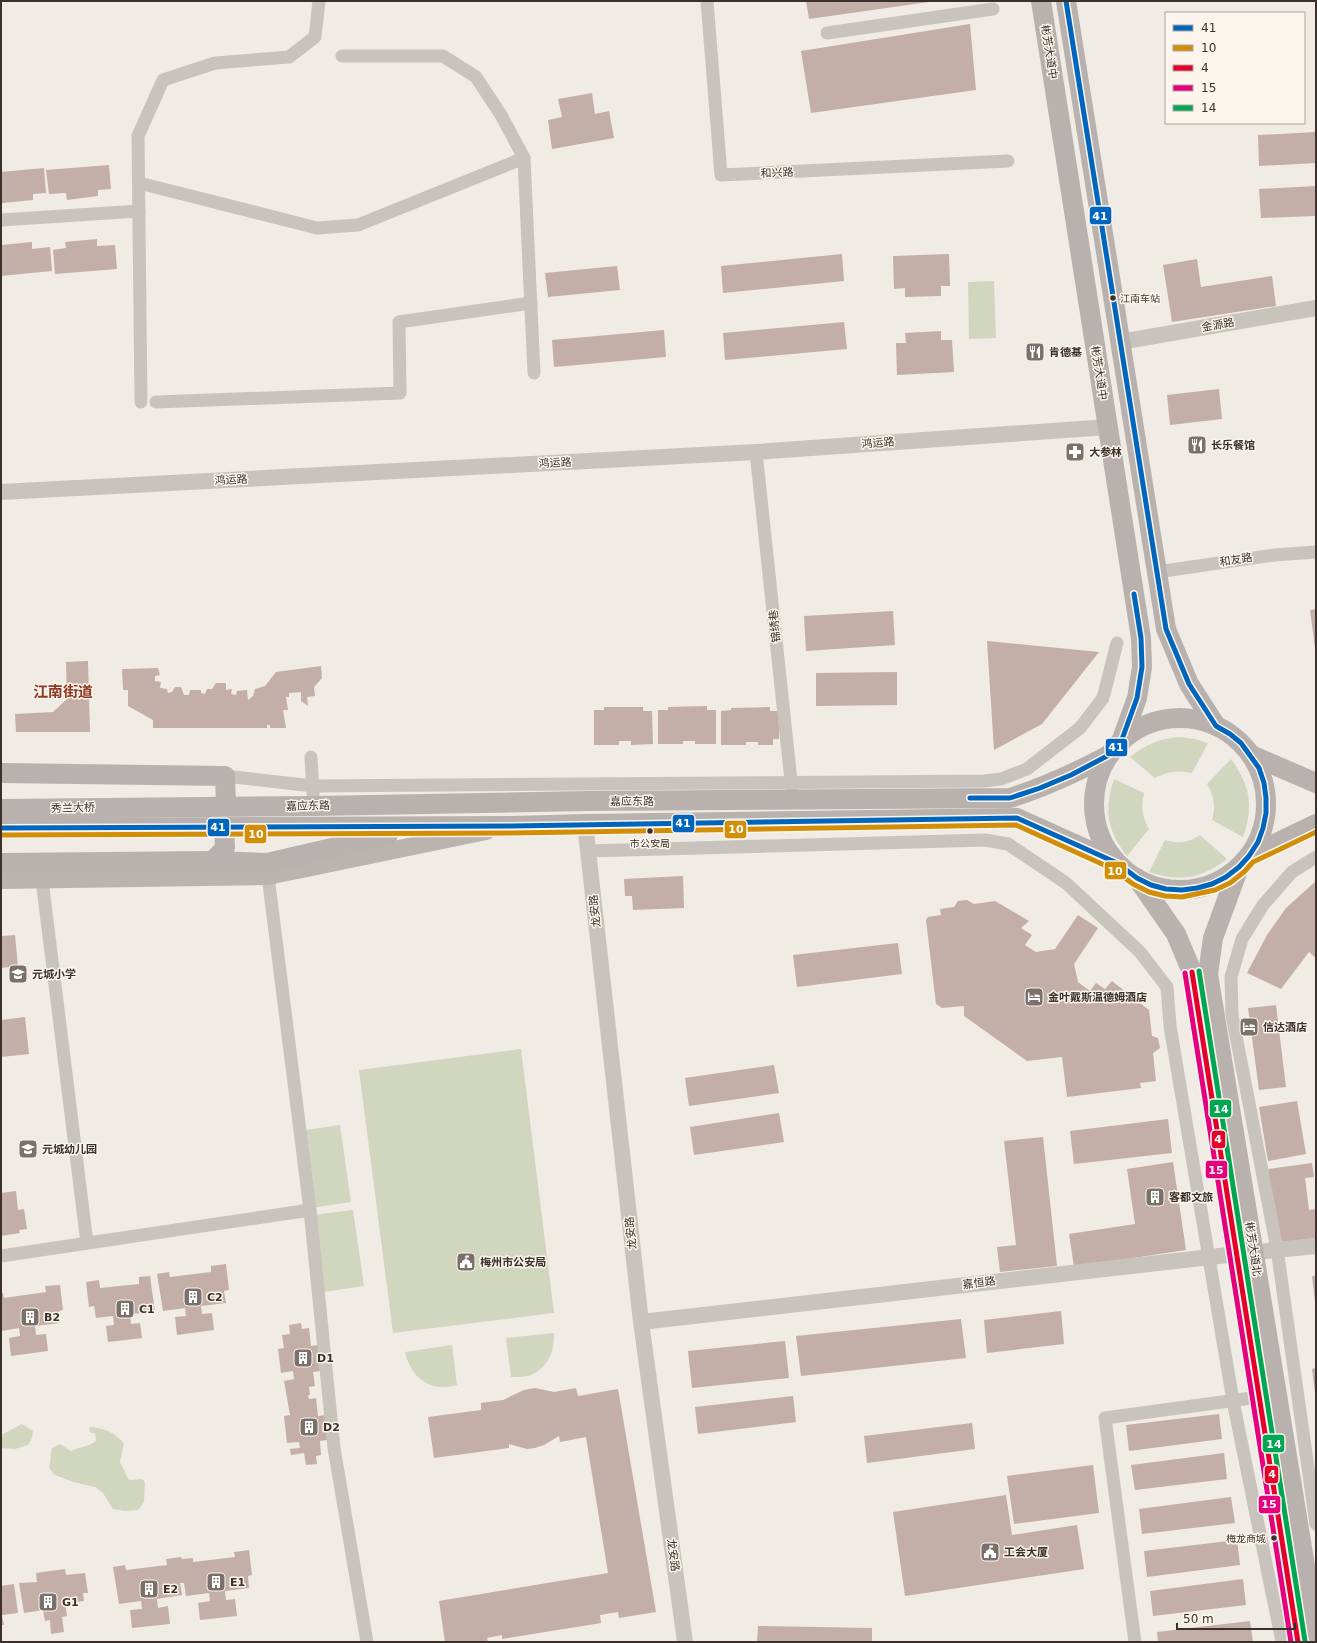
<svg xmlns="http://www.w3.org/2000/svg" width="1317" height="1643" font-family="'DejaVu Sans','Noto Sans SC',sans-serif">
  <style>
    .green { fill: #d1d6bf }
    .building { fill: #c3afa7 }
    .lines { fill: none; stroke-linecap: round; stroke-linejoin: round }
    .minor { stroke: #c9c3be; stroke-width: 13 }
    .tertiary { stroke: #c9c3be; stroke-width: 16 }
    .secondary { stroke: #bab3ae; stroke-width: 18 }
    .primary { stroke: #b8b1ad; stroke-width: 20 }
    .bus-1-casing { stroke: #fbf5ee; stroke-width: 8 }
    .bus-2-casing { stroke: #fbf5ee; stroke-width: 8 }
    .bus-3-casing { stroke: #fbf5ee; stroke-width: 8 }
    .bus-4-casing { stroke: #fbf5ee; stroke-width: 8 }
    .bus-5-casing { stroke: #fbf5ee; stroke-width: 8 }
    .bus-1 { stroke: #0065bd; stroke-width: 5 }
    .bus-2 { stroke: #d18e09; stroke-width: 5 }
    .bus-3 { stroke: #e4002b; stroke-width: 5 }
    .bus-4 { stroke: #e5007d; stroke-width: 5 }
    .bus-5 { stroke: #00a651; stroke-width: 5 }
    .bus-dot { fill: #3b302b; stroke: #fbf5ee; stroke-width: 1.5 }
    .labels { text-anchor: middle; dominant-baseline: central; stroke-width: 3; stroke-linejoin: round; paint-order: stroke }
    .bus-label { font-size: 10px; fill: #3b302b; stroke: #fbf5ee; text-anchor: start }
    .street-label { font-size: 11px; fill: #3b302b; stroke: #fbf5ee }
    .poi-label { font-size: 11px; font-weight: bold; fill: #3b302b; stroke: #fbf5ee; text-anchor: start }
    .district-label { font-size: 15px; font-weight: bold; fill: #8c3b22; stroke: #fbf5ee }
    .line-badge { stroke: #fbf5ee; stroke-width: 1.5 }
    .badge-label { font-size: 11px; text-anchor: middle; font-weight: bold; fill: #fff }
  </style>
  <rect width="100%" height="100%" fill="#f0ebe5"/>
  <!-- green -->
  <g class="green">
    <polygon points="994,281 996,338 969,339 968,282"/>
    <path d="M 1181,737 L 1195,739 L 1208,743 L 1192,773 C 1178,770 1168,771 1155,778 L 1130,757 C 1146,744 1161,738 1181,737 Z"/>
    <path d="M 1231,759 C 1250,785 1254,806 1243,837 L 1212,820 C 1216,806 1214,797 1207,784 Z"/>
    <path d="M 1114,779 L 1144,793 C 1141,807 1142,817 1149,829 L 1127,856 C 1107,830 1104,810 1114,779 Z"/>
    <path d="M 1200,835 L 1227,859 C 1201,879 1180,882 1149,872 L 1165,840 C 1178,844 1188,843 1200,835 Z"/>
    <polygon points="521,1049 554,1313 393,1333 359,1070"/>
    <polygon points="340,1125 351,1202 311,1208 300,1131"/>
    <polygon points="353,1210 364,1286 324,1292 313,1215"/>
    <path d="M 554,1333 C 555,1351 547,1370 528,1376 C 523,1377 516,1377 511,1377 L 506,1338 Z"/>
    <path d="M 452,1345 L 457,1385 C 452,1386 446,1388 441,1387 C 421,1386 409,1370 405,1352 Z"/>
    <polygon points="22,1424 33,1431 32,1438 28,1445 15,1449 1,1448 1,1435"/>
    <path d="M 90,1427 C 104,1428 115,1432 124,1444 L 120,1462 L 129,1480 L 142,1479 L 145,1482 L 144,1502 L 138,1510 L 125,1511 L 113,1509 L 103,1493 L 95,1487 L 73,1482 L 55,1475 L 49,1468 C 51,1461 50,1455 52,1448 L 60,1444 L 71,1451 C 79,1447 89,1447 96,1441 L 95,1433 L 91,1433 L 89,1430 Z"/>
  </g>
  <!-- building -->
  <g class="building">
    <polygon points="806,1 929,1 929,2 809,19"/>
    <polygon points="970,24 976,90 811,113 801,51"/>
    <polygon points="592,93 595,114 609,111 614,138 552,149 548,120 562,117 558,99"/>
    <polygon points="1316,132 1316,163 1259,166 1258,135"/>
    <polygon points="109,165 111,189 98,190 98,196 67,200 66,193 49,194 46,170"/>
    <polygon points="44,168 46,193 33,194 33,200 2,203 1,172"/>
    <polygon points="1316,186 1316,216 1261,218 1259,189"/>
    <polygon points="97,239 97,246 115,245 117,269 55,274 53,250 66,248 65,242"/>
    <polygon points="32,242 32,249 50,247 52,271 1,276 1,245"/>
    <polygon points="842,254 844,281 723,293 721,266"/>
    <polygon points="949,254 950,286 941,286 941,296 905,297 905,288 894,289 893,256"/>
    <polygon points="1197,259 1201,287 1272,276 1276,306 1172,322 1163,265"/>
    <polygon points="617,266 620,290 548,297 545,273"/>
    <polygon points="844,322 847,349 725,360 723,333"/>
    <polygon points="664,330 666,357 554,367 552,340"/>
    <polygon points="941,331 941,340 952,340 954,372 897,375 896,343 906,343 905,333"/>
    <polygon points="1219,389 1222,419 1170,425 1167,395"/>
    <polygon points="1316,609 1316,648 1315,648 1310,610"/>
    <polygon points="893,611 895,645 806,651 804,616"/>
    <polygon points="987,641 1099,652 1042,724 994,750"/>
    <polygon points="88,661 90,732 16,732 15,714 53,712 67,699 66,662"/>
    <polygon points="321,666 322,678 314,687 315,696 307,697 308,706 301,701 301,692 289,693 289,697 286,697 288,710 283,710 286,728 270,728 270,725 267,725 267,728 153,728 153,720 128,706 128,690 123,690 122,669 158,668 160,675 155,676 155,681 161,682 160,688 167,689 168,693 172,692 175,687 181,687 184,695 189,695 190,690 201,690 201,693 205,694 207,689 212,689 216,683 226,683 226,690 232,689 231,694 236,695 237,691 247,690 248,700 253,696 255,689 265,686 276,672"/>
    <polygon points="897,672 897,705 816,706 816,673"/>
    <polygon points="707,706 707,710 716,710 716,744 695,744 695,741 683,741 683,744 658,744 658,710 668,710 668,707"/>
    <polygon points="604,707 643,707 643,711 652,711 653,744 631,745 631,741 619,741 619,745 594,745 594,710 604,710"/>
    <polygon points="770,707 770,711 779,711 779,739 773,739 773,745 758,745 758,742 746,742 746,745 721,745 721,711 731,710 731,708"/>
    <polygon points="683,876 684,908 633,910 632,896 625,896 624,879"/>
    <polygon points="1316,881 1316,958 1309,952 1281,989 1247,973 1267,935 1286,908"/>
    <polygon points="967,900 974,904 995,901 1029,921 1021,928 1032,935 1025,945 1036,952 1055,949 1078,915 1098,928 1074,964 1078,982 1090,991 1096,983 1105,989 1112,981 1149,1010 1152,1036 1158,1038 1160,1048 1153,1053 1156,1081 1140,1083 1141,1088 1067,1097 1062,1057 1027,1061 964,1016 964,1006 942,1008 936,1004 926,920 928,917 941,915 940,909 954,907 958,901"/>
    <polygon points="15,935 18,966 1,968 1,936"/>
    <polygon points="898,943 902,974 797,987 793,955"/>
    <polygon points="1276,1005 1286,1087 1259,1090 1248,1008"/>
    <polygon points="25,1017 29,1054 1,1057 1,1020"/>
    <polygon points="774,1065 779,1093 689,1106 685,1078"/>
    <polygon points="1297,1101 1306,1154 1268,1161 1259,1107"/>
    <polygon points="779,1113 784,1142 694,1155 690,1127"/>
    <polygon points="1168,1119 1172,1153 1074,1164 1070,1131"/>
    <polygon points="1043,1137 1057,1266 1000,1272 997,1247 1016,1245 1004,1141"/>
    <polygon points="1173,1162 1186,1250 1074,1267 1069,1234 1135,1224 1127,1169"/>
    <polygon points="1312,1163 1314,1177 1305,1178 1309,1210 1316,1209 1316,1238 1278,1243 1268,1169"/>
    <polygon points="16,1191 18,1210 24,1209 27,1229 19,1230 20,1233 1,1236 1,1193"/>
    <polygon points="226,1264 229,1290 224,1291 226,1303 201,1306 202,1314 212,1313 214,1330 177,1335 175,1317 186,1316 185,1308 163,1311 157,1274 169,1272 170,1277 211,1272 211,1266"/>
    <polygon points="150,1276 155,1312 130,1314 131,1324 140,1323 142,1338 108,1342 106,1326 114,1325 113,1316 96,1318 94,1306 89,1307 86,1282 99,1280 100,1288 139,1284 139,1277"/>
    <polygon points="1312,1276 1316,1276 1316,1302 1315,1302"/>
    <polygon points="60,1285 63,1310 59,1311 60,1323 35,1326 36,1335 46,1334 48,1351 11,1356 9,1338 20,1336 19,1328 1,1331 1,1293 3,1293 4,1298 46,1292 45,1286"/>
    <polygon points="1061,1311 1064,1344 987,1353 984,1320"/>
    <polygon points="961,1319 966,1358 801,1376 796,1336"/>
    <polygon points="301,1323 302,1329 309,1328 311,1346 318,1345 320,1371 313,1372 315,1386 309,1387 310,1395 308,1395 309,1399 316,1398 318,1416 325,1415 327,1440 320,1441 321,1455 316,1456 317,1464 306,1465 304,1453 291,1455 290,1449 300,1448 299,1442 287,1443 284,1416 290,1415 284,1381 294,1379 293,1371 281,1373 278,1349 284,1348 282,1335 290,1334 289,1325"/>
    <polygon points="785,1341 789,1378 692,1388 688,1351"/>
    <polygon points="1316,1368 1316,1393 1315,1393 1312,1369"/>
    <polygon points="535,1388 554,1392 576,1388 578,1396 618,1389 656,1612 619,1618 618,1612 600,1615 601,1623 502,1639 502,1635 487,1638 488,1642 445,1642 439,1601 608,1573 586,1437 560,1442 559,1436 544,1445 535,1448 527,1449 509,1444 509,1448 434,1458 428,1417 481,1410 481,1403 503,1400 524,1390"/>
    <polygon points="793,1396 796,1422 698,1434 695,1407"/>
    <polygon points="1219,1414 1222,1439 1129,1451 1126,1425"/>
    <polygon points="972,1423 975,1449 867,1463 864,1436"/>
    <polygon points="1224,1453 1227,1479 1135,1490 1131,1465"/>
    <polygon points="1093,1465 1099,1513 1014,1524 1007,1476"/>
    <polygon points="1006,1495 1012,1535 1077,1525 1084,1569 905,1596 893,1512"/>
    <polygon points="1231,1497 1235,1523 1142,1534 1139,1509"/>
    <polygon points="1237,1540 1240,1565 1147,1577 1144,1551"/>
    <polygon points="249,1550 252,1575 248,1576 249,1588 225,1591 226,1600 235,1599 237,1616 200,1620 198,1603 210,1601 209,1593 186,1596 184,1583 180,1583 182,1595 157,1599 158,1608 168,1606 170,1624 132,1628 130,1610 142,1609 141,1601 119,1604 113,1567 125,1565 126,1570 167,1565 166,1559 181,1557 182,1559 193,1558 193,1562 235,1557 234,1552"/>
    <polygon points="65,1569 66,1575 85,1573 88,1593 83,1593 84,1601 65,1603 67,1616 62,1617 64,1632 51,1634 50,1620 45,1621 43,1610 24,1613 19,1583 37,1582 36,1573"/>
    <polygon points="1243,1579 1246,1605 1153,1616 1150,1591"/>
    <polygon points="14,1584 18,1613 2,1615 4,1625 1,1625 1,1586"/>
    <polygon points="1250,1621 1253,1642 1158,1642 1157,1632"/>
    <polygon points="758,1626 872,1628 872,1642 757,1642"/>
  </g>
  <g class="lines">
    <!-- minor -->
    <g class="minor">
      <polyline points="707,1 721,175 1008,161"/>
      <polyline points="827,33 993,9"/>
      <polyline points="342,56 443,56 476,77 501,115 524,158 534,373"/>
      <polyline points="139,183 317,228 358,225 524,158"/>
      <polyline points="1,220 139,211"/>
      <polyline points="141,402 138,136 163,80 215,63 289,57 315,37 319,1"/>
      <polyline points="156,402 400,393 399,322 531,303"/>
      <polyline points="756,452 792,790"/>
      <polyline points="1157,572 1274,555 1316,552"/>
      <polyline points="311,757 313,794"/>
      <polyline points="225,776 313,786 984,781 1001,779 1027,769 1080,728 1103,698 1117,643"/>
      <polyline points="588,851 985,840 1008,844 1066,883 1140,952 1167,987 1170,1026 1233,1401 1282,1642"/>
      <polyline points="1316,857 1292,872 1263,905 1242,939 1231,977 1232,1015 1277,1249 1316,1524"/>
      <polyline points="268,876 310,1210 334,1448 367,1642"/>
      <polyline points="42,880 87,1243"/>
      <polyline points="1,1256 310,1210"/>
      <polyline points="1135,1642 1105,1418 1259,1397"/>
    </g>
    <!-- tertiary -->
    <g class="tertiary">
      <polyline points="1120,342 1316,308"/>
      <polyline points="1,492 756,452 1108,427"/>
      <polyline points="585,824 641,1322 685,1642"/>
      <polyline points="641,1322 1237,1254 1316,1246"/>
    </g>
    <!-- secondary -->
    <polyline class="secondary" points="1,880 268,876 486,831"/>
    <!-- primary -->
    <g class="primary">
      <polyline points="1041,1 1141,638 1142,667 1137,698 1121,742"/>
      <polyline points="1066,1 1166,629 1189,684 1216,726"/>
      <circle cx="1180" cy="804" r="86"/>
      <polyline points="1251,755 1316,783"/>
      <polyline points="1,773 225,776 226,806"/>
      <path d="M 1,809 L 314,806 L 588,801 L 1010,798 C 1045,787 1077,772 1109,755"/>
      <polyline points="1,828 511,826 585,824 1017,818 1117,863"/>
      <polyline points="1249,856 1316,824"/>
      <polyline points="213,861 225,848 224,827"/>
      <polyline points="1,863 213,861 267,863 388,835"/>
      <polyline points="1239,867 1213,938 1208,974 1316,1633"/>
      <polyline points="1137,878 1176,934 1192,972 1298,1642"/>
    </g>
    <defs>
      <g id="bus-1">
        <polyline points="970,798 1010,798 1040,788 1071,775 1109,755 1121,742 1137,698 1142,667 1141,638 1134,594"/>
        <polyline points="1,828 511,826 1017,818 1117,863 1137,878 1151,885 1166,889 1182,890 1197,888 1212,884 1226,877 1239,867 1249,856 1258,842 1263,828 1266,813 1266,798 1264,783 1259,768 1241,743 1230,734 1216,726 1189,684 1166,629 1066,1"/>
      </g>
      <polyline id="bus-2" points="1,835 511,833 1016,825 1113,869 1133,884 1149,892 1165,896 1182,897 1215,890 1230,883 1244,872 1253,862 1316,832"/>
      <polyline id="bus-3" points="1192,972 1298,1642"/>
      <polyline id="bus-4" points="1185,973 1291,1642"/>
      <polyline id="bus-5" points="1199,971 1305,1641"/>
    </defs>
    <!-- bus-1 casing -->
    <use href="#bus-1" class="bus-1-casing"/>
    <!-- bus-2 casing -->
    <use href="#bus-2" class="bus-2-casing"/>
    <!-- bus-3 casing -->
    <use href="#bus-3" class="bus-3-casing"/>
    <!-- bus-4 casing -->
    <use href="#bus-4" class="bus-4-casing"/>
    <!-- bus-5 casing -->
    <use href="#bus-5" class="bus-5-casing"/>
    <!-- bus-1 -->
    <use href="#bus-1" class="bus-1"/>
    <!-- bus-2 -->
    <use href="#bus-2" class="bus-2"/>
    <!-- bus-3 -->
    <use href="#bus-3" class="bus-3"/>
    <!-- bus-4 -->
    <use href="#bus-4" class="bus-4"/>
    <!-- bus-5 -->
    <use href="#bus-5" class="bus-5"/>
  </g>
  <!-- icons -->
  <defs>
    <symbol id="restaurant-square" viewBox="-11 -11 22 22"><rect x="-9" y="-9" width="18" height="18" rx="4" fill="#7a716c" stroke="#fbf5ee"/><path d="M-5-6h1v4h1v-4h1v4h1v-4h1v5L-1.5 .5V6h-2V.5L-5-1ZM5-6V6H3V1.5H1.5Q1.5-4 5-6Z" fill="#fff"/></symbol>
    <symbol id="pharmacy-square" viewBox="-11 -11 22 22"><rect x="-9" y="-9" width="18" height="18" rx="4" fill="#7a716c" stroke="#fbf5ee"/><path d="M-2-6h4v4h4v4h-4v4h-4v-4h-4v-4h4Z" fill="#fff"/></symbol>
    <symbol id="school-square" viewBox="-11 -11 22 22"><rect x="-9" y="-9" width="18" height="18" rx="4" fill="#7a716c" stroke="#fbf5ee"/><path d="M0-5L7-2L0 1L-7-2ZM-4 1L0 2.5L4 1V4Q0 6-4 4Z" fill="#fff"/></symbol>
    <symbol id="hotel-square" viewBox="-11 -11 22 22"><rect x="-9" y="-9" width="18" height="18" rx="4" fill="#7a716c" stroke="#fbf5ee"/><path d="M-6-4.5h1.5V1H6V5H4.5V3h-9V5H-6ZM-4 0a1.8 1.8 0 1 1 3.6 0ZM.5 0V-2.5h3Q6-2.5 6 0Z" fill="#fff"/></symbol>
    <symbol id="building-square" viewBox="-11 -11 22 22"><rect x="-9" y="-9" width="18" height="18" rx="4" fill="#7a716c" stroke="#fbf5ee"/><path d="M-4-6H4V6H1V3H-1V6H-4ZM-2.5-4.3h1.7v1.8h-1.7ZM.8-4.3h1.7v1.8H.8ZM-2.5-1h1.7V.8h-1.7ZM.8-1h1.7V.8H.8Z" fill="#fff"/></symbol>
    <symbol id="civic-square" viewBox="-11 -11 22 22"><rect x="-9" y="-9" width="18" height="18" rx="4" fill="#7a716c" stroke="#fbf5ee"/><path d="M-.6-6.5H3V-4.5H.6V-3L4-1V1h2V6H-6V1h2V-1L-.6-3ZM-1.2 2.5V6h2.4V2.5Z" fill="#fff"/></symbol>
  </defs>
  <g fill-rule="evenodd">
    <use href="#restaurant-square" x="1024" y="341" width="22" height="22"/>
    <use href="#restaurant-square" x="1186" y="434" width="22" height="22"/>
    <use href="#pharmacy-square" x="1064" y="441" width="22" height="22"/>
    <use href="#school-square" x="7" y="963" width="22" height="22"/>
    <use href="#hotel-square" x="1023" y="986" width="22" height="22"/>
    <use href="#hotel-square" x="1238" y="1016" width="22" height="22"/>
    <use href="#school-square" x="17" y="1138" width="22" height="22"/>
    <use href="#building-square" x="1144" y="1186" width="22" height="22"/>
    <use href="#civic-square" x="455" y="1251" width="22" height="22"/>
    <use href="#building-square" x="182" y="1286" width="22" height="22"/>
    <use href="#building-square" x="114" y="1298" width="22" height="22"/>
    <use href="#building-square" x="19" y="1306" width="22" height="22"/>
    <use href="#building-square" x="292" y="1347" width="22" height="22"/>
    <use href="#building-square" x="298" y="1416" width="22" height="22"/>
    <use href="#civic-square" x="979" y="1541" width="22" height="22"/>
    <use href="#building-square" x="205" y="1571" width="22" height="22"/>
    <use href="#building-square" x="138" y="1578" width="22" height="22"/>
    <use href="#building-square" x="37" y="1591" width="22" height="22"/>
  </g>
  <!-- markers -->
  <g class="bus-dot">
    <circle cx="1113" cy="298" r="3.5"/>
    <circle cx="650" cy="831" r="3.5"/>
    <circle cx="1274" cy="1538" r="3.5"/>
  </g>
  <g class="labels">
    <!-- bus labels -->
    <g class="bus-label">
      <text x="1120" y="298">江南车站</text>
      <text x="650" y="843" text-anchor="middle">市公安局</text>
      <text x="1266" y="1538" text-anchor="end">梅龙商城</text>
    </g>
    <!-- street labels -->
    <g class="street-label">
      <text transform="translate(1049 52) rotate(81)">彬芳大道中</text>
      <text transform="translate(777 173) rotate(-3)">和兴路</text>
      <text transform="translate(1218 325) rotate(-10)">金源路</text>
      <text transform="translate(1099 373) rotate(81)">彬芳大道中</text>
      <text transform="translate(878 443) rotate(-4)">鸿运路</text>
      <text transform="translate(555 463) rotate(-3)">鸿运路</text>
      <text transform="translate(231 480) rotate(-3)">鸿运路</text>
      <text transform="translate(1236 560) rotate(-9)">和友路</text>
      <text transform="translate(775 626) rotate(-96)">锦绣巷</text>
      <text x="632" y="801">嘉应东路</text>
      <text transform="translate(308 806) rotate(-1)">嘉应东路</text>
      <text transform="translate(73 808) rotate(-1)">秀兰大桥</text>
      <text transform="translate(595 911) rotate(-96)">龙安路</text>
      <text transform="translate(631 1233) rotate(-96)">龙安路</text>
      <text transform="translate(1253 1249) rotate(81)">彬芳大道北</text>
      <text transform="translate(979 1283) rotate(-7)">嘉恒路</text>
      <text transform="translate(673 1555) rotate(82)">龙安路</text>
    </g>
    <!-- poi labels -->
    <g class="poi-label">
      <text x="1049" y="352">肯德基</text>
      <text x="1211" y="445">长乐餐馆</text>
      <text x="1089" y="452">大参林</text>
      <text x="32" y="974">元城小学</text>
      <text x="1048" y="997">金叶戴斯温德姆酒店</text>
      <text x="1263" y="1027">信达酒店</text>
      <text x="42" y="1149">元城幼儿园</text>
      <text x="1169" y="1197">客都文旅</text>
      <text x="480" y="1262">梅州市公安局</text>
      <text x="207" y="1297">C2</text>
      <text x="139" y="1309">C1</text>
      <text x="44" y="1317">B2</text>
      <text x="317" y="1358">D1</text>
      <text x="323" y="1427">D2</text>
      <text x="1004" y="1552">工会大厦</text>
      <text x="230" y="1582">E1</text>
      <text x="163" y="1589">E2</text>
      <text x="62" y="1602">G1</text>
    </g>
    <!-- district labels -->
    <g class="district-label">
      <text x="63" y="692">江南街道</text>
    </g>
  </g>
  <g class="line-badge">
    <rect x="1089" y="206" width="23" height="19" rx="4" fill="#0065bd"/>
    <rect x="1105" y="738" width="23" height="19" rx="4" fill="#0065bd"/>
    <rect x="672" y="814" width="23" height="19" rx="4" fill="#0065bd"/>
    <rect x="207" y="818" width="23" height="19" rx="4" fill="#0065bd"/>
    <rect x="724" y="820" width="23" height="19" rx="4" fill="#d18e09"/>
    <rect x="244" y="824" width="23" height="20" rx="4" fill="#d18e09"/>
    <rect x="1104" y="861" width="23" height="19" rx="4" fill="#d18e09"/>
    <rect x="1209" y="1099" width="23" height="19" rx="4" fill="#00a651"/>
    <rect x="1211" y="1130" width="15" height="19" rx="4" fill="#e4002b"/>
    <rect x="1205" y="1160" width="23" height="19" rx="4" fill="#e5007d"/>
    <rect x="1262" y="1434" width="23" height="19" rx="4" fill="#00a651"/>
    <rect x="1264" y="1465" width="15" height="19" rx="4" fill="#e4002b"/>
    <rect x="1258" y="1495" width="23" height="19" rx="4" fill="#e5007d"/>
  </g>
  <g class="badge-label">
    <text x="1100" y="220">41</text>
    <text x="1116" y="751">41</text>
    <text x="683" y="827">41</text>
    <text x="218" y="831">41</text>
    <text x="736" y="833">10</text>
    <text x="256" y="838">10</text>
    <text x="1115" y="875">10</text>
    <text x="1221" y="1113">14</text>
    <text x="1218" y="1143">4</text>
    <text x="1216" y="1174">15</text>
    <text x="1274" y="1448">14</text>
    <text x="1272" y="1478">4</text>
    <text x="1269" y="1508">15</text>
  </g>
  <!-- border -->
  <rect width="1317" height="1643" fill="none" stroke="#3b302b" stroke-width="4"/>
  <!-- legend -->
  <rect x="1165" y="12" width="140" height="112" fill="#fbf5ee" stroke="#aea6a0"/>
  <rect x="1173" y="25" width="20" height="6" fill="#0065bd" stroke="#aea6a0"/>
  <text x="1201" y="32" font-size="12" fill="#3b302b">41</text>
  <rect x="1173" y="45" width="20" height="6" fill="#d18e09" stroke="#aea6a0"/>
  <text x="1201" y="52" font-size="12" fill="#3b302b">10</text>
  <rect x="1173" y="65" width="20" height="6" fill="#e4002b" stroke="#aea6a0"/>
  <text x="1201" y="72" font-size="12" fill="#3b302b">4</text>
  <rect x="1173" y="85" width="20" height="6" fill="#e5007d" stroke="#aea6a0"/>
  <text x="1201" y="92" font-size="12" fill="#3b302b">15</text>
  <rect x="1173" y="105" width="20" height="6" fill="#00a651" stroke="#aea6a0"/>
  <text x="1201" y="112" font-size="12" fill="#3b302b">14</text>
  <!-- scale -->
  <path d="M1177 1623v6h118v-6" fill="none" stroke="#3b302b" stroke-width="2"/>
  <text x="1183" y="1623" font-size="12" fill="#3b302b" stroke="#fbf5ee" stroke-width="3" paint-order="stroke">50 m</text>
</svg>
